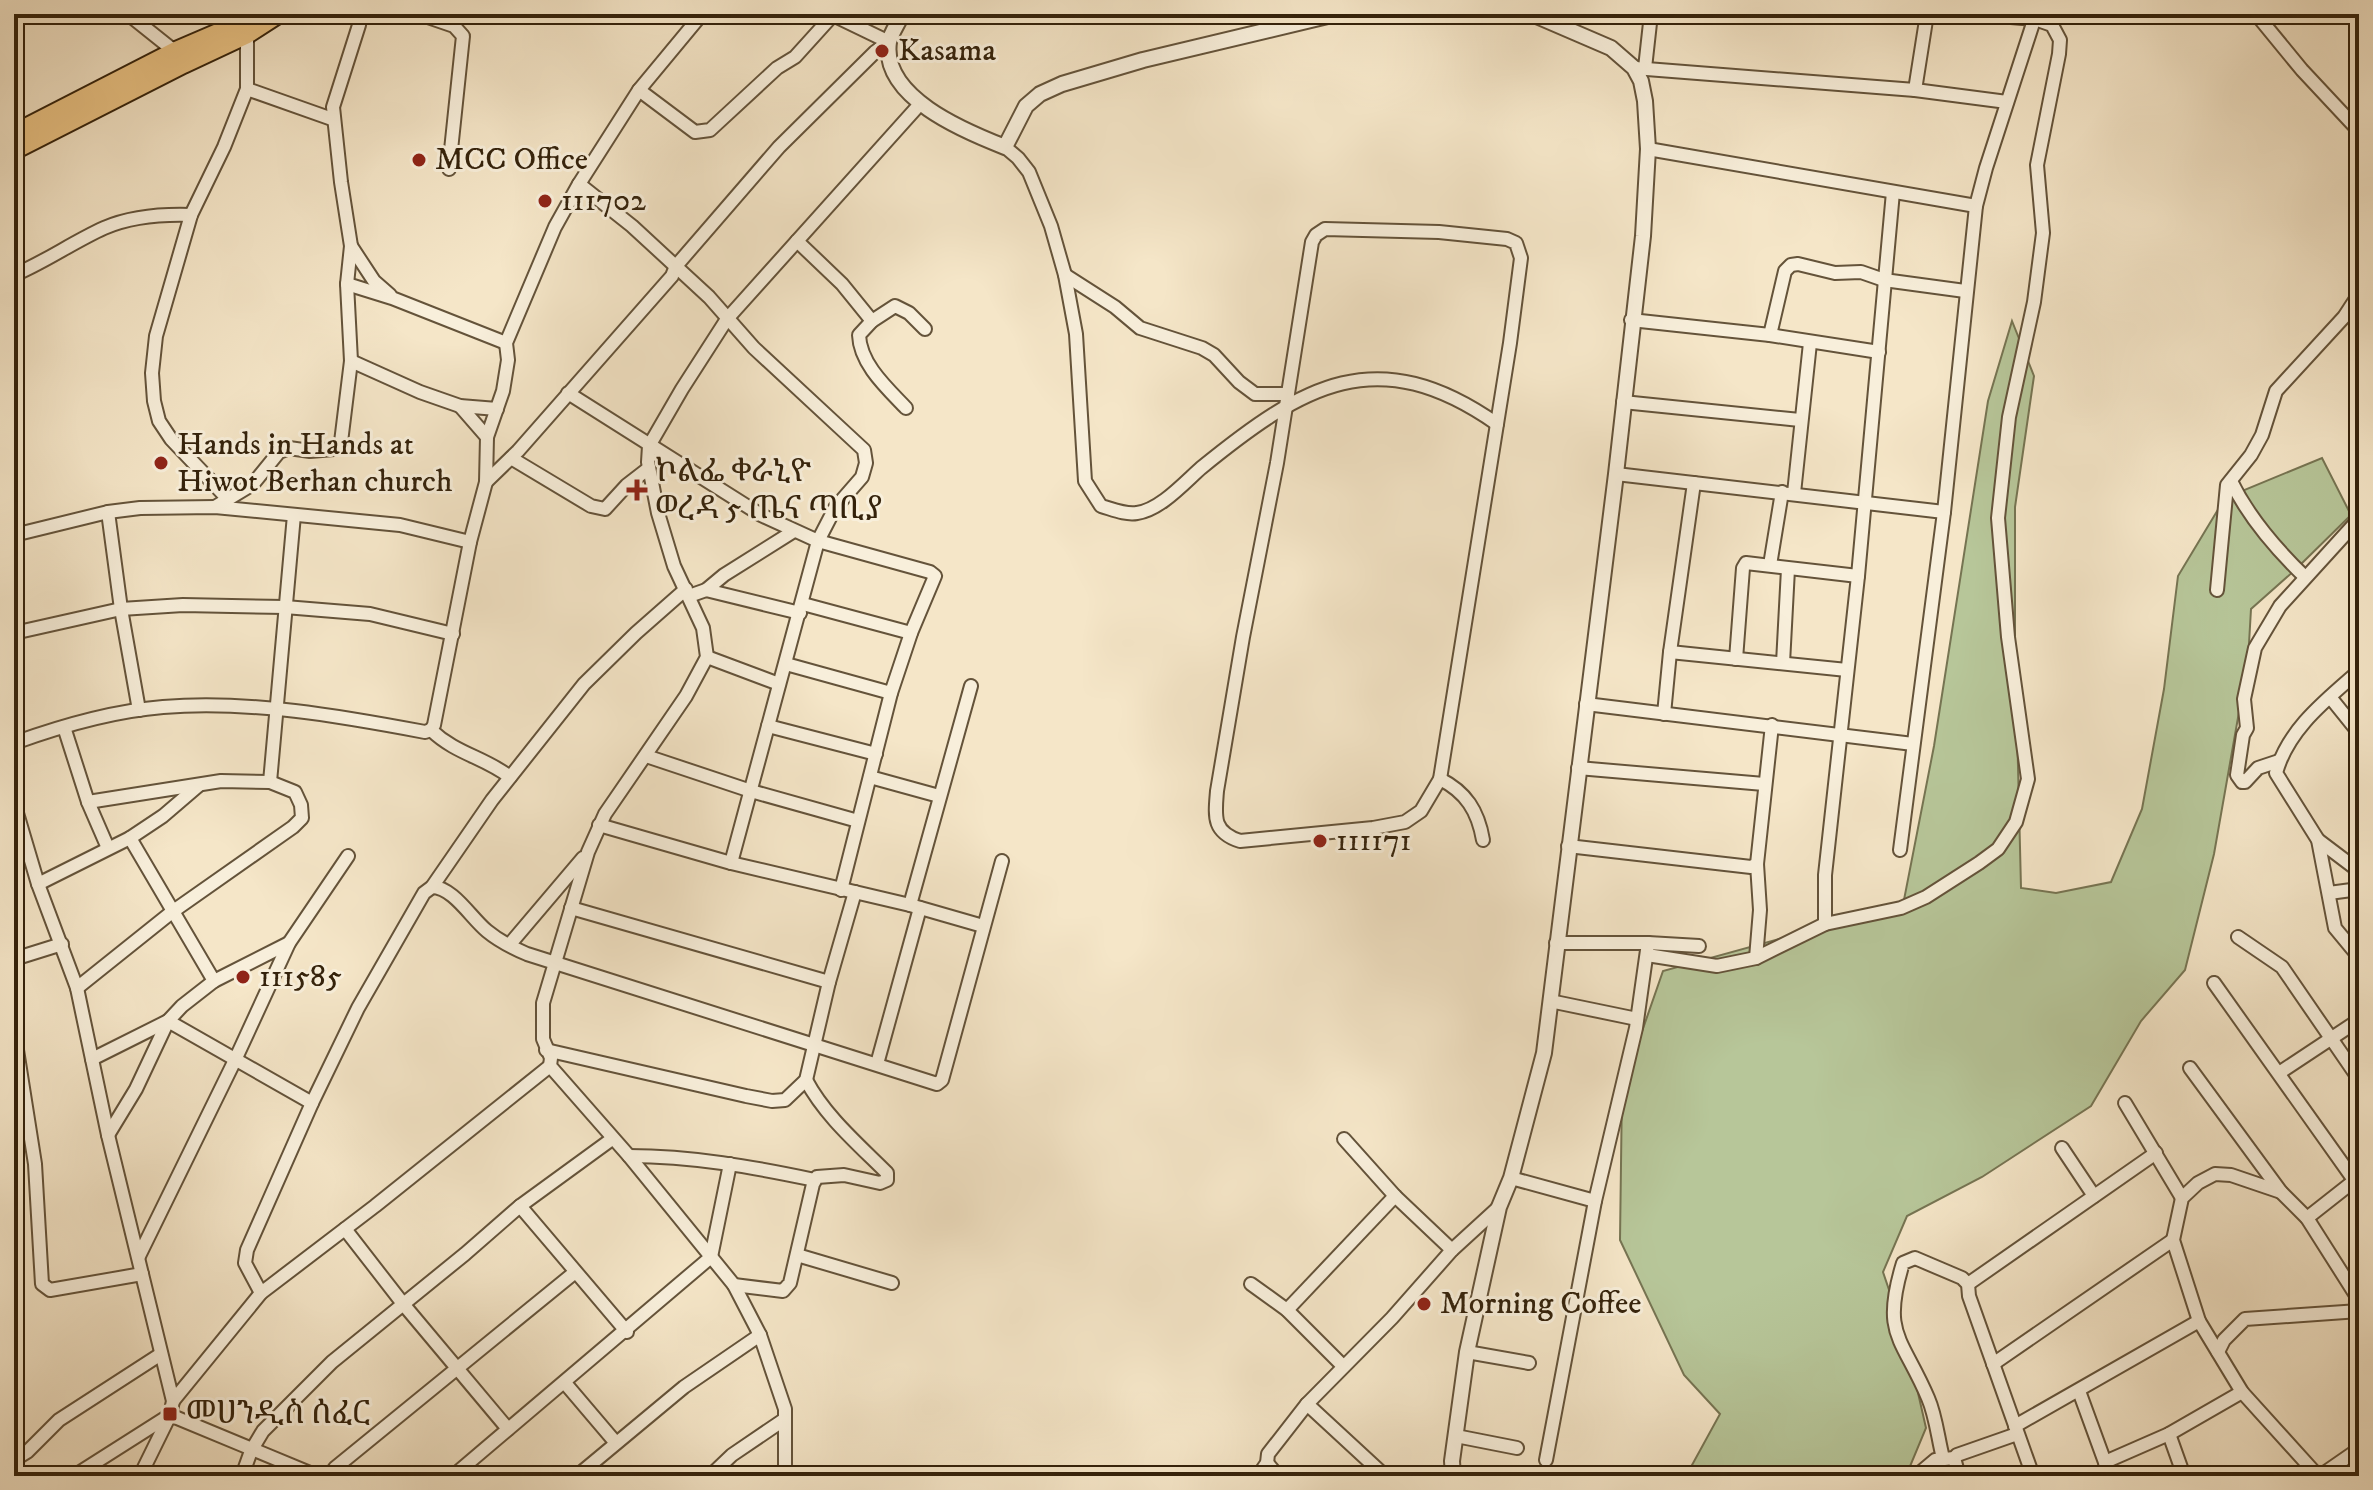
<svg xmlns="http://www.w3.org/2000/svg" width="2373" height="1490" font-family="'IM FELL DW Pica','Noto Serif Ethiopic',serif">
  <style>
    .green { fill: #b7c699; stroke: #767452; stroke-width: 2 }
    .lines { fill: none; stroke-linecap: round; stroke-linejoin: round }
    .minor-casing { stroke: #64533a; stroke-width: 16 }
    .tertiary-casing { stroke: #64533a; stroke-width: 18 }
    .primary-casing { stroke: #34220b; stroke-width: 22 }
    .minor { stroke: #f8efdb; stroke-width: 12 }
    .tertiary { stroke: #f8efdb; stroke-width: 14 }
    .primary { stroke: #eac384; stroke-width: 18 }
    .poi-dot { fill: #8f2418; stroke: #f8efdb; stroke-width: 3 }
    .labels { text-anchor: middle; dominant-baseline: central; stroke-width: 6; stroke-linejoin: round; paint-order: stroke }
    .poi-label { font-size: 32px; fill: #34220b; stroke: #f8efdb; text-anchor: start }
  </style>
  <rect width="100%" height="100%" fill="#f5e6c8"/>
  <filter id="stains"><feTurbulence type="fractalNoise" baseFrequency=".0025" numOctaves="4"/><feColorMatrix values="0 0 0 0 .2 0 0 0 0 .09 0 0 0 0 .02 0 0 0 .5 -.17"/></filter>
  <radialGradient id="worn" r=".72"><stop offset=".6" stop-color="#630" stop-opacity="0"/><stop offset="1" stop-color="#630" stop-opacity=".3"/></radialGradient>
  <!-- green -->
  <polygon class="green" points="2012,321 2034,376 2015,507 2015,644 2021,888 2056,893 2111,882 2142,809 2164,689 2178,576 2225,498 2322,458 2351,515 2295,570 2251,609 2248,661 2214,854 2185,970 2141,1021 2091,1106 1982,1177 1907,1216 1883,1272 1906,1340 1926,1428 1906,1476 1686,1476 1720,1414 1684,1375 1620,1240 1622,1089 1663,971 1903,905 1934,746 1988,401"/>
  <g class="lines">
    <defs>
      <g id="minor">
        <polyline points="128,14 178,54"/>
        <polyline points="419,14 454,26 463,36 449,169"/>
        <polyline points="2256,14 2302,70 2359,131"/>
        <polyline points="1634,68 1915,90 2007,102"/>
        <polyline points="1645,68 1651,14"/>
        <polyline points="247,89 332,119"/>
        <polyline points="639,90 695,132 710,130 777,68 795,57 833,15"/>
        <polyline points="1915,90 1927,14"/>
        <path d="M 1005,147 L 1018,158 L 1029,172 L 1051,226 L 1065,275 L 1076,334 L 1085,481 L 1101,506 C 1112,509 1125,515 1137,513 C 1160,510 1184,483 1201,468 C 1303,385 1377,340 1497,424"/>
        <polyline points="1648,149 1976,206"/>
        <polyline points="579,184 632,226 709,297 754,348 864,450 866,463 862,477 835,508 818,541 731,863"/>
        <path d="M 1325,229 L 1439,232 L 1507,239 L 1516,243 L 1521,258 L 1510,343 L 1440,779 L 1421,811 L 1405,822 L 1373,828 L 1240,841 C 1212,832 1215,816 1217,791 L 1243,637 L 1277,463 L 1312,242 L 1316,235 Z"/>
        <polyline points="797,241 842,284 872,321"/>
        <polyline points="351,246 374,281 390,295"/>
        <path d="M 14,275 C 45,262 73,242 104,228 C 132,216 161,214 191,215"/>
        <polyline points="1065,275 1115,307 1140,328 1202,348 1214,355 1239,382 1255,394 1288,394"/>
        <polyline points="347,284 392,298 506,343"/>
        <polyline points="1631,320 1770,335 1879,352"/>
        <polyline points="1770,335 1785,271 1791,265 1798,264 1835,273 1861,272 1884,280 1965,291"/>
        <polyline points="351,361 420,392 460,406 497,409"/>
        <polyline points="568,393 761,515 818,541 930,572 935,576 911,633 891,693 841,890"/>
        <polyline points="1623,402 1800,420"/>
        <polyline points="460,406 487,437"/>
        <path d="M 906,408 C 887,388 860,364 859,335 L 872,321 L 895,306 L 909,313 L 925,329"/>
        <polyline points="511,458 591,506 605,509 627,485 649,468"/>
        <polyline points="1616,474 1944,512"/>
        <path d="M 2231,481 C 2248,516 2277,550 2305,577"/>
        <polyline points="486,482 518,451 672,276 676,266 779,147 875,52 889,42 831,14"/>
        <polyline points="1794,493 1810,343"/>
        <polyline points="228,499 171,439 159,421 154,401 152,373 156,336 191,215 224,147 247,89 247,34"/>
        <polyline points="215,507 253,484 279,452 289,448 310,451 334,449 341,442 351,361 347,284 351,246 341,182 333,107 359,25 360,14"/>
        <polyline points="108,512 121,609 139,710"/>
        <polyline points="14,535 108,512 140,508 215,507 400,525 470,542"/>
        <polyline points="1770,565 1782,492"/>
        <polyline points="706,590 800,613"/>
        <polyline points="2217,590 2227,485 2251,455 2262,435 2276,391 2344,317 2359,294"/>
        <polyline points="689,596 706,590 724,575 794,531"/>
        <polyline points="803,604 911,633"/>
        <polyline points="14,633 121,609 183,605 285,607 370,614 453,634"/>
        <polyline points="1670,652 1847,670"/>
        <polyline points="707,657 779,684"/>
        <polyline points="1736,659 1743,568 1746,563 1858,576"/>
        <polyline points="1783,663 1788,569"/>
        <polyline points="786,664 891,693"/>
        <path d="M 2359,671 C 2326,700 2288,729 2276,773 L 2318,840 L 2335,928 L 2359,957"/>
        <polyline points="2330,697 2359,733"/>
        <polyline points="1586,704 1913,744"/>
        <polyline points="1664,714 1670,652 1694,483"/>
        <polyline points="768,726 876,754"/>
        <polyline points="64,727 88,802 108,848"/>
        <polyline points="431,730 434,725 470,542 486,482 487,437 503,391 508,360 506,343 555,227 579,184 639,90 702,14"/>
        <path d="M 431,730 C 456,754 484,757 510,777"/>
        <path d="M 14,743 C 61,726 113,711 163,707 C 250,700 340,716 425,732 L 431,730"/>
        <polyline points="646,756 751,791 858,821"/>
        <polyline points="2279,761 2258,768 2245,782 2242,782 2237,775 2243,735 2247,728 2244,699 2255,648 2280,606 2359,519"/>
        <polyline points="1578,768 1764,784"/>
        <polyline points="870,777 939,796"/>
        <path d="M 1440,779 C 1466,792 1478,811 1483,840"/>
        <polyline points="270,782 294,515"/>
        <polyline points="14,803 38,884 77,988 108,1135 173,1401 170,1415 140,1476"/>
        <polyline points="599,825 731,863 910,905 983,926"/>
        <polyline points="130,838 214,981"/>
        <polyline points="2318,840 2359,871"/>
        <polyline points="1568,846 1751,867 1757,864"/>
        <polyline points="1900,850 1944,512 1976,206 1986,168 2036,14"/>
        <polyline points="38,884 130,838 163,816 198,786"/>
        <path d="M 432,887 C 453,887 471,918 487,931 C 499,941 513,948 527,954 L 937,1084 L 942,1080 L 1002,861"/>
        <polyline points="2329,893 2359,889"/>
        <polyline points="910,905 971,686"/>
        <polyline points="571,908 829,982"/>
        <polyline points="1825,924 1825,875 1858,576 1893,192"/>
        <polyline points="2238,937 2282,967 2359,1079"/>
        <polyline points="1556,943 1648,943 1699,946"/>
        <polyline points="510,944 583,858"/>
        <polyline points="1647,955 1717,966 1756,958 1825,924 1901,908 1926,897 1979,863 1998,849 2016,822 2028,779 2008,637 1998,518 2009,417 2034,302 2043,233 2037,165 2059,54 2060,40 2052,25 2035,19 1975,14"/>
        <polyline points="1756,958 1760,910 1757,864 1772,725"/>
        <polyline points="14,959 62,944"/>
        <polyline points="2214,983 2359,1187"/>
        <polyline points="77,988 172,912 293,827 302,818 301,805 295,792 270,782 221,781 88,802"/>
        <polyline points="1550,1001 1637,1019"/>
        <polyline points="168,1021 312,1103"/>
        <polyline points="14,1031 35,1164 42,1284 50,1290 142,1274"/>
        <polyline points="546,1050 746,1096 772,1101 785,1100 806,1080 829,982 855,892"/>
        <polyline points="92,1059 168,1021"/>
        <polyline points="877,1064 920,908"/>
        <polyline points="2190,1068 2281,1192 2307,1218 2359,1300"/>
        <polyline points="2279,1073 2359,1020"/>
        <polyline points="2125,1103 2182,1198"/>
        <polyline points="108,1135 136,1089 168,1021 182,1006 214,981 289,943"/>
        <polyline points="1344,1139 1395,1196 1452,1250"/>
        <polyline points="2062,1148 2094,1196"/>
        <path d="M 629,1156 C 692,1156 753,1167 815,1180"/>
        <polyline points="1511,1178 1595,1201"/>
        <polyline points="2281,1192 2231,1175 2215,1174 2198,1183 2182,1198 2173,1240 2199,1321 2242,1392 2318,1476"/>
        <polyline points="520,1206 627,1332"/>
        <polyline points="2307,1218 2354,1181"/>
        <polyline points="345,1229 404,1305 508,1429"/>
        <polyline points="797,1255 892,1283"/>
        <polyline points="139,1256 236,1058 289,943 348,856"/>
        <polyline points="1251,1284 1287,1310 1343,1366"/>
        <polyline points="1968,1284 2156,1153"/>
        <path d="M 734,1285 L 783,1291 L 790,1283 L 813,1184 L 817,1177 L 844,1175 L 880,1183 L 887,1180 L 887,1173 C 858,1144 825,1116 806,1080"/>
        <polyline points="261,1293 245,1263 247,1250 312,1103 358,1008 424,893 432,887 492,800 584,684 636,633 686,589"/>
        <polyline points="1287,1310 1395,1196"/>
        <polyline points="1467,1352 1529,1363"/>
        <polyline points="2218,1352 2224,1340 2245,1319 2359,1311"/>
        <polyline points="1993,1364 2173,1240"/>
        <polyline points="565,1383 616,1443"/>
        <polyline points="2079,1391 2110,1476"/>
        <polyline points="173,1401 261,1293 375,1206 550,1066"/>
        <polyline points="1307,1404 1385,1476"/>
        <polyline points="2015,1426 2199,1321"/>
        <polyline points="2169,1434 2184,1476"/>
        <polyline points="1456,1436 1517,1448"/>
        <path d="M 1943,1458 C 1938,1439 1936,1416 1928,1398 C 1902,1337 1881,1335 1903,1263 L 1915,1258 L 1962,1278 L 1968,1284 L 1969,1296 L 2033,1476"/>
        <polyline points="1954,1458 1959,1476"/>
        <polyline points="14,1460 27,1452 59,1420 161,1354"/>
        <polyline points="1546,1460 1595,1201 1636,1028 1648,943"/>
        <polyline points="2105,1462 2169,1434 2242,1392"/>
        <polyline points="1267,1463 1278,1476"/>
        <polyline points="14,1473 15,1476"/>
        <polyline points="74,1476 170,1415 317,1476"/>
        <polyline points="242,1476 251,1451 263,1431 332,1362 465,1254 520,1206 612,1139"/>
        <polyline points="329,1476 335,1468 574,1273"/>
        <polyline points="453,1476 711,1257 730,1164"/>
        <polyline points="577,1476 684,1387 760,1335"/>
        <polyline points="710,1476 732,1455 785,1419"/>
        <polyline points="785,1476 785,1409 760,1335 734,1285 629,1156 550,1066 551,1058 543,1039 543,1003 588,852 605,814 686,696 707,657 703,628 674,566 658,513 648,462 649,446 682,389 727,319 920,104"/>
        <polyline points="1258,1476 1267,1463 1268,1454 1307,1404 1392,1318 1452,1250 1499,1207"/>
        <polyline points="1916,1476 1935,1460 1954,1458 1957,1455 2017,1434"/>
        <polyline points="2320,1476 2359,1449"/>
      </g>
      <g id="tertiary">
        <path d="M 902,14 C 899,22 891,33 889,42 C 881,97 964,131 1005,147 L 1026,106 L 1040,94 L 1062,84 L 1143,60 L 1336,14"/>
        <polyline points="1453,1476 1452,1461 1467,1352 1499,1207 1511,1178 1544,1053 1616,474 1643,236 1648,149 1645,101 1641,81 1634,68 1611,48 1532,14"/>
      </g>
      <g id="primary">
        <polyline points="14,134 176,51 218,33 250,14"/>
        <polyline points="14,150 183,64 247,34 278,14"/>
      </g>
    </defs>
    <!-- minor casing -->
    <use href="#minor" class="minor-casing"/>
    <!-- tertiary casing -->
    <use href="#tertiary" class="tertiary-casing"/>
    <!-- primary casing -->
    <use href="#primary" class="primary-casing"/>
    <!-- minor -->
    <use href="#minor" class="minor"/>
    <!-- tertiary -->
    <use href="#tertiary" class="tertiary"/>
    <!-- primary -->
    <use href="#primary" class="primary"/>
  </g>
  <!-- markers -->
  <g class="poi-dot">
    <circle cx="882" cy="51" r="8"/>
    <circle cx="419" cy="160" r="8"/>
    <circle cx="545" cy="201" r="8"/>
    <circle cx="161" cy="463" r="8"/>
    <path d="M633 478h8v8h8v8h-8v8h-8v-8h-8v-8h8z"/>
    <circle cx="1320" cy="841" r="8"/>
    <circle cx="243" cy="977" r="8"/>
    <circle cx="1424" cy="1304" r="8"/>
    <rect x="162" y="1406" width="16" height="16" rx="4"/>
  </g>
  <g class="labels">
    <!-- poi labels -->
    <g class="poi-label">
      <text x="898" y="51">Kasama</text>
      <text x="435" y="160">MCC Office</text>
      <text x="561" y="201">111702</text>
      <text x="177" y="445">Hands in Hands at<tspan x="177" dy="37">Hiwot Berhan church</tspan></text>
      <text x="655" y="472">ኮልፌ ቀራኒዮ<tspan x="655" dy="37">ወረዳ 5 ጤና ጣቢያ</tspan></text>
      <text x="1336" y="841">111171</text>
      <text x="259" y="977">111585</text>
      <text x="1440" y="1304">Morning Coffee</text>
      <text x="186" y="1414">መሀንዲስ ሰፈር</text>
    </g>
  </g>
  <!-- margin -->
  <rect width="2373" height="1490" fill="none" stroke="#f5e6c8" stroke-width="48"/>
  <rect x="16" y="16" width="2341" height="1458" fill="none" stroke="#34220b" stroke-width="4"/>
  <rect x="24" y="24" width="2325" height="1442" fill="none" stroke="#34220b" stroke-width="2"/>
  <rect width="100%" height="100%" filter="url(#stains)"/>
  <rect width="100%" height="100%" fill="url(#worn)"/>
</svg>
